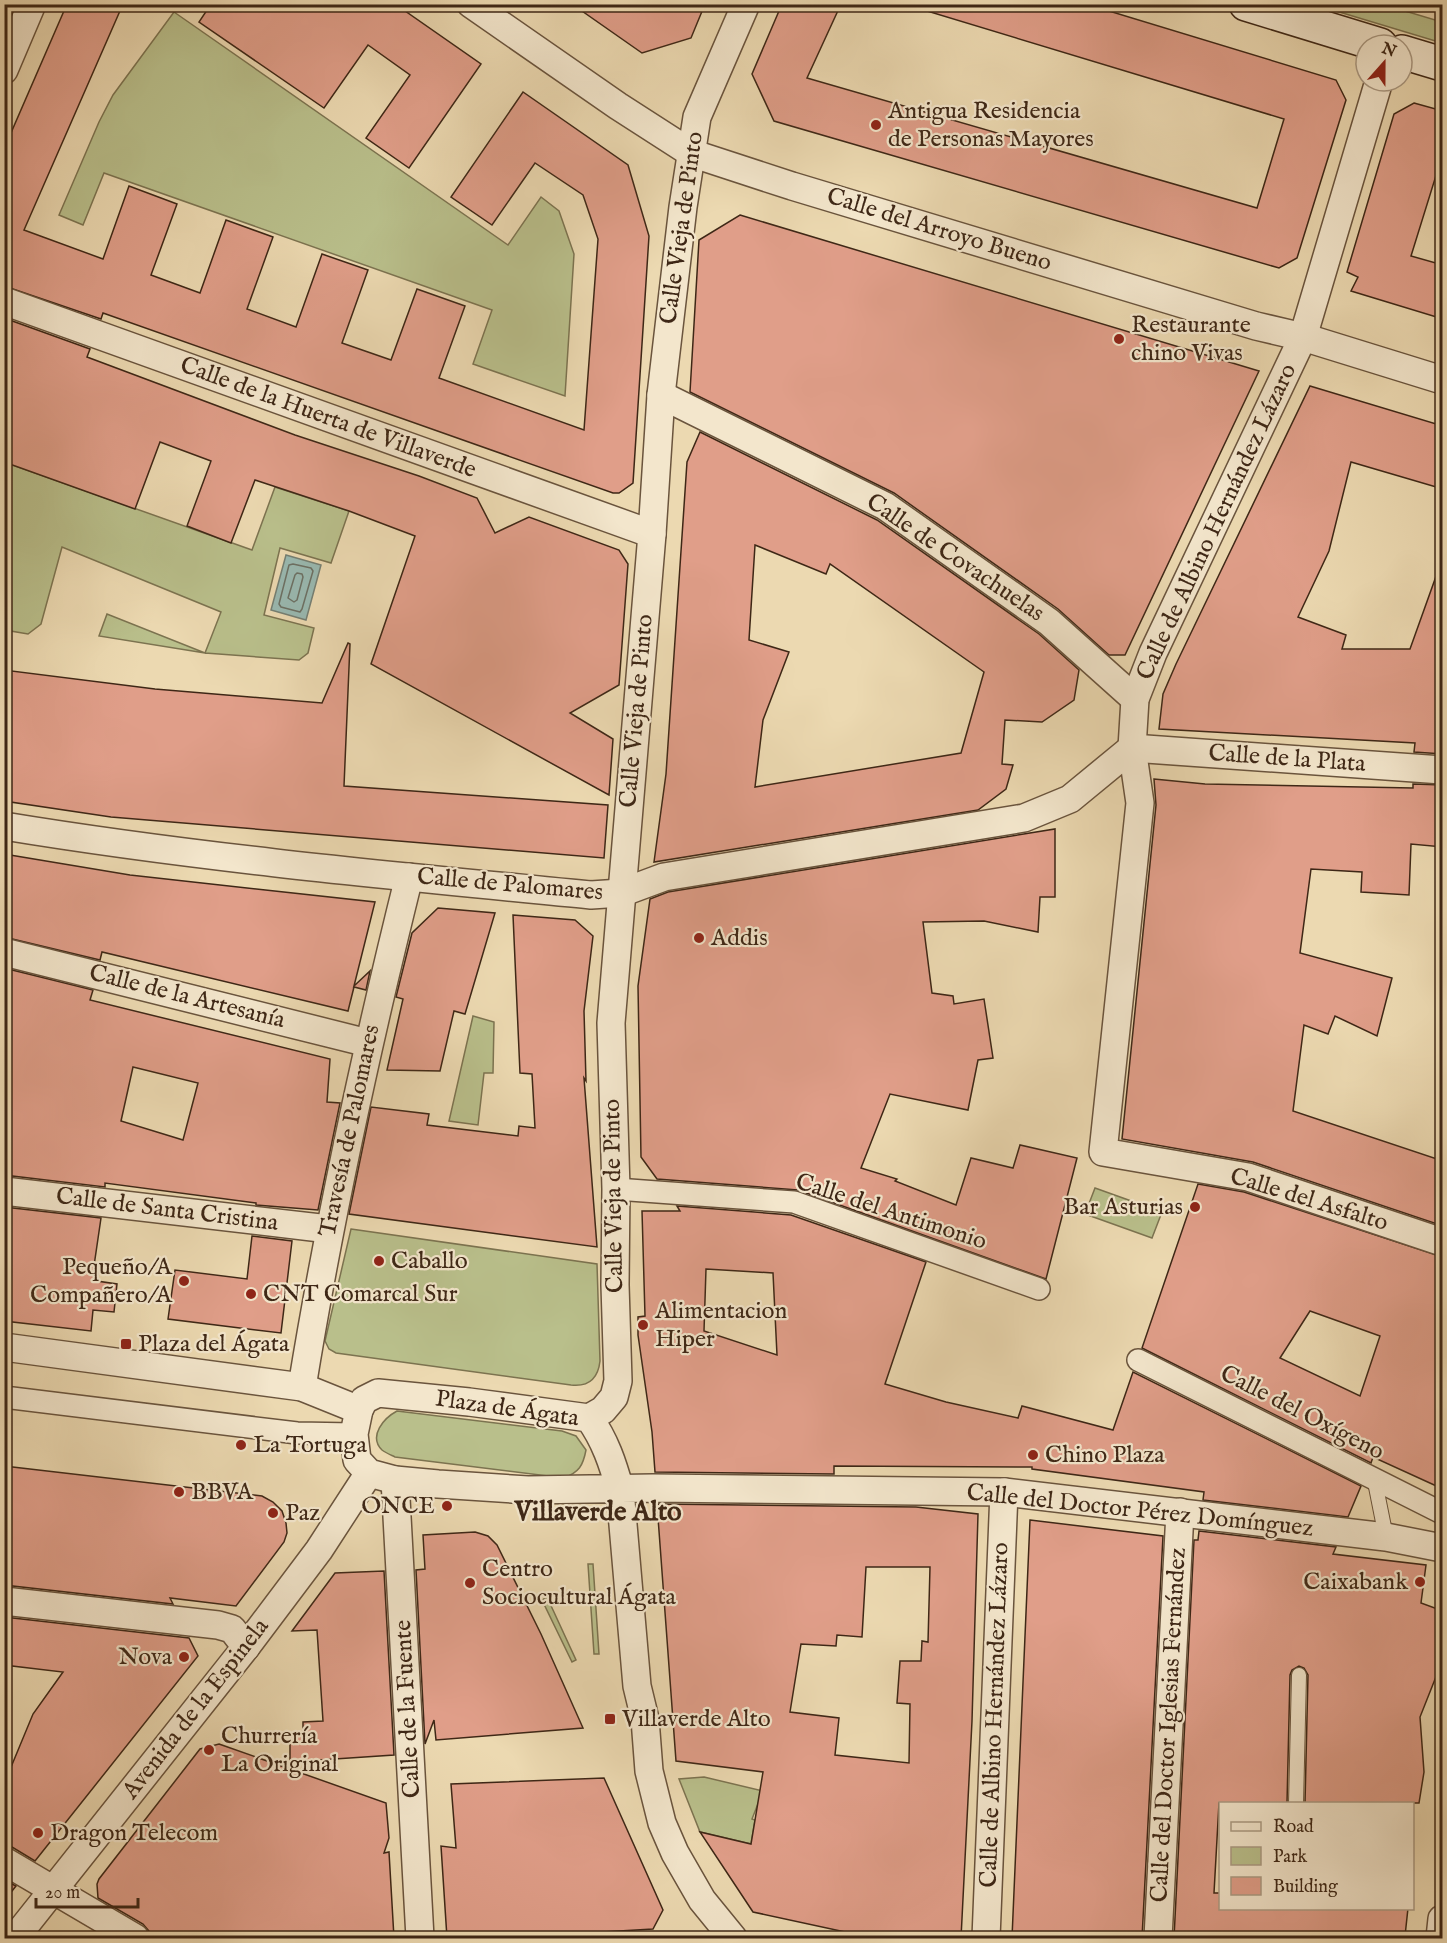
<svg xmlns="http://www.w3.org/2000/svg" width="1447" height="1943" font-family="'IM FELL English',serif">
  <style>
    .green { fill: #b9bf8b; stroke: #7c7350; stroke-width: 1.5 }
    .water { fill: #99b9b1; stroke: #757f73; stroke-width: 1.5 }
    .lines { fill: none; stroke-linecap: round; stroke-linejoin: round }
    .shore { stroke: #6c7064; stroke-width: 1.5 }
    .building { fill: #e09e89; stroke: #3e2716; stroke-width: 1.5; fill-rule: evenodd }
    .service-casing { stroke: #6a543d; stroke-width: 16 }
    .pedestrian-casing { stroke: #6a543d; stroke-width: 24 }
    .minor-casing { stroke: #6a543d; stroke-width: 30 }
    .secondary-casing { stroke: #3e2716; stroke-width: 36 }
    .service { stroke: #f3e6cc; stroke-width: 14 }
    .pedestrian { stroke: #f3e6cc; stroke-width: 21 }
    .minor { stroke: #f3e6cc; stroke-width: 27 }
    .secondary { stroke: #f3e6cc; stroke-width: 33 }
    .poi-dot { fill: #8f2418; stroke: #f3e6cc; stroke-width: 2 }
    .labels { text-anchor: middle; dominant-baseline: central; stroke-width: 4.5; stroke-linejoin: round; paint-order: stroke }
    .poi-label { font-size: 24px; fill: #3e2716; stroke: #f3e6cc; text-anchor: start }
    .street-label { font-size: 24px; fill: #3e2716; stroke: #f3e6cc }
    .quarter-label { font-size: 27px; font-weight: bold; fill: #3e2716; stroke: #f3e6cc }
  </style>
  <rect width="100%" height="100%" fill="#ecd9b1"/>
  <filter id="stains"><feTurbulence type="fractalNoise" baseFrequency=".00333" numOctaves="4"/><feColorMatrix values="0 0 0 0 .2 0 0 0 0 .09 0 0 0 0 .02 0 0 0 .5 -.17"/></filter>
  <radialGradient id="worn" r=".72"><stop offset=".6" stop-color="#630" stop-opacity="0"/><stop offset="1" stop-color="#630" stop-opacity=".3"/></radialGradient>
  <!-- green -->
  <g class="green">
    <polygon points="1316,5 1385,5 1442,22 1442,43"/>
    <polygon points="174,12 508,245 541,197 559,211 574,254 565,396 473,364 492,310 104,173 83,225 59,215 99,122 113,95"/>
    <polygon points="4,462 252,550 275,487 349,511 331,563 280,548 264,615 314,628 308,653 299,660 205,653 99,636 107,614 205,653 221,612 62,547 41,624 28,634 5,630"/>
    <polygon points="473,1016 494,1022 493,1073 484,1073 478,1125 449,1121"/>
    <polygon points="1095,1188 1162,1212 1152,1238 1085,1214"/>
    <path d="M 351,1229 L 597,1264 L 600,1361 C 598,1379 589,1387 571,1385 L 336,1353 L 329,1349 L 325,1341 Z"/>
    <path d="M 397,1411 L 562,1431 L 576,1436 L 586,1450 C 583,1466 579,1472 564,1478 L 395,1457 C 391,1455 386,1453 382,1450 C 368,1436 384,1418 397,1411 Z"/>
    <polygon points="588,1564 593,1564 599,1654 594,1654"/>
    <polygon points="547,1597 576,1660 572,1662 542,1600"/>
    <polygon points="704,1777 763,1791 752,1819 755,1820 751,1844 700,1832 679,1779"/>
  </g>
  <!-- water -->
  <polygon class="water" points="286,555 321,565 306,620 271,610"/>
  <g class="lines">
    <!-- shore -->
    <g class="shore">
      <polygon points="293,564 311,568 313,571 302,609 300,612 281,607 279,604 289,565"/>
      <polygon points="297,573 302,574 303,577 297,600 294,602 288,598 295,575"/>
    </g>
  </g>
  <!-- building -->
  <g class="building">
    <polygon points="67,4 123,4 24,230 103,259 129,186 177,204 151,275 200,293 226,220 273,237 247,309 296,327 322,254 368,270 342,343 391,360 417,289 465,306 439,378 584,430 598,239 583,195 535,163 492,225 451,197 523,92 628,165 649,236 633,483 619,493 613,493 103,313 101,319 4,286 4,149"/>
    <polygon points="211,4 395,4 481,64 409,168 366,138 410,75 368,45 324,108 199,22"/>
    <polygon points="572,4 705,4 691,38 642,53"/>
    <polygon points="782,4 841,4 807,78 1257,208 1284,119 927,11 928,4 1086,4 1336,80 1346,100 1297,258 1279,268 774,121 752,74"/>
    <polygon points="1414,103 1443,111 1443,153 1411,256 1443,265 1443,319 1351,291 1358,277 1347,272 1394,114"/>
    <polygon points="740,215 1259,371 1125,655 1109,655 1058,609 894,493 690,392 699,240"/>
    <polygon points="4,318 90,349 87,357 295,435 419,476 477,498 495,533 529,517 619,550 628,564 619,685 570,713 613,739 609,795 371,664 415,536 349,511 255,480 231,543 187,526 211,461 160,442 135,509 4,462"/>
    <polygon points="1310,386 1443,426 1443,489 1351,462 1329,551 1298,617 1346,635 1342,649 1410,649 1439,568 1443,569 1443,754 1414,752 1415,743 1159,729 1163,694 1176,664"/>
    <path d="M 700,432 L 877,520 L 1039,634 L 1079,670 L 1074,700 L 1042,722 L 1005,720 L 1002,764 L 1013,765 L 1006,789 L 978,810 L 654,862 L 666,774 L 687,462 ZM 755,545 L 826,574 L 830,564 L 984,672 L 961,753 L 755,787 L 763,720 L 789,652 L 749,640 Z"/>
    <polygon points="348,643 350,644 344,786 608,805 604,858 111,817 4,801 4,670 155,689 322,703"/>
    <polygon points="1154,779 1205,784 1413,788 1413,784 1443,785 1443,847 1411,844 1409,895 1361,892 1362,872 1311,869 1300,953 1392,978 1377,1036 1335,1016 1328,1034 1304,1025 1293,1111 1443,1161 1443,1226 1253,1162 1122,1139 1156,805"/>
    <polygon points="1055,829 1055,897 1040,897 1038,932 984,921 923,922 932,993 953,996 954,1004 984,999 993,1058 978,1060 968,1110 890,1094 861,1168 897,1179 895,1181 956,1205 971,1158 1013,1168 1020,1145 1077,1158 1046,1279 798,1190 657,1179 641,1157 638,986 650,899 668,892"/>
    <polygon points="4,854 130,875 375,902 354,986 370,971 366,990 354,987 348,1011 102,952 100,960 4,937"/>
    <polygon points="438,908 495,913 465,1014 454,1011 440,1071 387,1070 403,999 396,997 412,933"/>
    <polygon points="513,915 575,920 593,936 584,1011 586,1081 584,1078 597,1247 349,1214 371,1107 429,1114 427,1125 518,1136 519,1126 535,1128 532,1074 520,1073"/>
    <path d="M 4,968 L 93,990 L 90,1000 L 330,1059 L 327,1102 L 340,1103 L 318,1210 L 256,1205 L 256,1203 L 105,1183 L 105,1187 L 4,1175 ZM 133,1067 L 198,1083 L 183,1140 L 121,1121 Z"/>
    <path d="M 1198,1184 L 1244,1192 L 1443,1257 L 1443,1489 L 1373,1457 L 1371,1463 L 1142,1348 ZM 1310,1311 L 1380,1336 L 1360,1396 L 1280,1358 Z"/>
    <path d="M 677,1206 L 791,1215 L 926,1262 L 885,1384 L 946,1402 L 1018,1418 L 1022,1406 L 1113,1430 L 1133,1372 L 1361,1486 L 1348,1517 L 1203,1500 L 1204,1492 L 1032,1469 L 1032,1467 L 834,1466 L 834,1474 L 655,1472 L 652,1432 L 638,1335 L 638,1317 L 645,1316 L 642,1211 L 680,1211 ZM 706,1269 L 773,1273 L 777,1355 L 704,1331 Z"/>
    <polygon points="4,1207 101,1218 94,1266 99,1266 97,1281 117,1284 114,1312 93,1310 91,1331 4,1321"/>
    <polygon points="252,1236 292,1241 281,1333 168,1319 175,1270 247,1279"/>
    <polygon points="4,1466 262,1496 273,1502 282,1511 286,1523 287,1533 284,1542 236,1606 170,1598 173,1604 4,1585"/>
    <path d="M 657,1504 L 916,1507 L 978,1514 L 972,1721 L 961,1938 L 873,1938 L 753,1912 L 700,1832 L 751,1844 L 763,1772 L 676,1761 ZM 866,1567 L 930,1567 L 928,1642 L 922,1641 L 921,1661 L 900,1661 L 897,1703 L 910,1704 L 909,1763 L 835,1755 L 839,1718 L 790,1712 L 801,1644 L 836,1646 L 837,1635 L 862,1637 Z"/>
    <polygon points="1030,1520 1163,1536 1142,1938 1012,1938"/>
    <polygon points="1199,1531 1336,1547 1333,1554 1426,1565 1421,1603 1443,1611 1443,1659 1420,1717 1424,1772 1419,1803 1305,1803 1308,1675 1304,1668 1299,1666 1292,1670 1290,1675 1287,1803 1219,1803 1214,1893 1221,1893 1221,1908 1408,1908 1405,1936 1367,1938 1174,1938 1194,1540 1198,1540"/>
    <polygon points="475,1532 488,1536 497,1545 541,1634 583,1728 436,1740 434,1720 425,1744 416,1570 425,1569 423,1535"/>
    <polygon points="384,1571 394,1755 290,1762 290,1735 303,1735 303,1722 323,1721 317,1630 292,1631 335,1573"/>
    <polygon points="4,1617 189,1638 198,1656 35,1861 12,1847 4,1845 4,1784 33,1714 63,1672 4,1665"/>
    <polygon points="219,1744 386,1803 389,1838 384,1853 389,1852 394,1938 151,1938 149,1931 143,1924 98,1898 97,1884 99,1879 200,1749"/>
    <polygon points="604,1778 663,1910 653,1929 498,1938 447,1938 441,1846 456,1848 451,1784"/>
    <polygon points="4,1880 16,1886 4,1901"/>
  </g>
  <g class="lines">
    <defs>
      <g id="service">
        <polyline points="1374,1477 1386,1537"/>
        <polyline points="1296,1804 1299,1675"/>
      </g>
      <g id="pedestrian">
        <polyline points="616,1189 794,1202 1039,1289"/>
        <polyline points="1138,1360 1442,1513"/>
        <polyline points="4,1397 297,1433 354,1434"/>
      </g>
      <g id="minor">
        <polyline points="471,4 618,106 691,153 792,186 1256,326 1303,337 1442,380"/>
        <polyline points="4,70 32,4"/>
        <polyline points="1379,81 1303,337 1153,653 1135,699 1132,748 1140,803 1103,1152 1248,1177 1442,1242"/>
        <polyline points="4,301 652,534"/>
        <polyline points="661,395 885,506 1049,622 1135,699"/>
        <polyline points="1132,748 1442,770"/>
        <path d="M 4,826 C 199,858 396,876 591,895 L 621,893 L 664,877 L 1024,818 L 1070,799 L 1132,748"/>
        <polyline points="4,952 368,1043"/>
        <polyline points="4,1191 329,1229"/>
        <polyline points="4,1347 302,1387 359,1410"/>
        <path d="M 302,1387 C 330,1215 367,1046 409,877"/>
        <polyline points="589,1418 603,1410 614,1397 618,1381 615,1285 616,1189 611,1023 652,534 661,395 683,207 697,117 746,4"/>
        <polyline points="395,1480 420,1938"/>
        <polyline points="4,1601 218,1625 232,1629 246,1647"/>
        <polyline points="4,1861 135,1938"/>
        <polyline points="15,1938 246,1647 319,1550 369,1473"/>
        <path d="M 733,1938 L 702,1900 L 675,1853 L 662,1823 L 649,1771 L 645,1719 L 637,1686 L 620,1490 C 613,1464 605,1440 589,1418 L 469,1402 L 378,1393 L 364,1400 L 359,1410 L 354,1434 L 357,1460 L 369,1473 L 395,1480 L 438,1484 L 528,1490 L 653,1488 L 1004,1492 L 1386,1537 L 1442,1548"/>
        <polyline points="986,1938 1004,1492"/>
        <polyline points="1158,1938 1180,1512"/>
        <polyline points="1440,1938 1442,1919"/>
      </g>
      <g id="secondary">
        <polyline points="1246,4 1380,45"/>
        <polyline points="1402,52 1442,64"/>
      </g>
    </defs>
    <!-- service casing -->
    <use href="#service" class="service-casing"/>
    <!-- pedestrian casing -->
    <use href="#pedestrian" class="pedestrian-casing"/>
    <!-- minor casing -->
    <use href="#minor" class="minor-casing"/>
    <!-- secondary casing -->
    <use href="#secondary" class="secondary-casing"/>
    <!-- service -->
    <use href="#service" class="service"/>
    <!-- pedestrian -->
    <use href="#pedestrian" class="pedestrian"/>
    <!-- minor -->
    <use href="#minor" class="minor"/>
    <!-- secondary -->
    <use href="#secondary" class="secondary"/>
  </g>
  <!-- markers -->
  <g class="poi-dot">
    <circle cx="876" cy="125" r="6"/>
    <circle cx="1119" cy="339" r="6"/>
    <circle cx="699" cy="938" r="6"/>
    <circle cx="1195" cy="1207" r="6"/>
    <circle cx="379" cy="1261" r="6"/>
    <circle cx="184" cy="1281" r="6"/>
    <circle cx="251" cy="1294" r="6"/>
    <circle cx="643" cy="1325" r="6"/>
    <rect x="120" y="1338" width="12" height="12" rx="3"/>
    <circle cx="241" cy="1445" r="6"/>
    <circle cx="1033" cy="1455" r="6"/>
    <circle cx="179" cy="1492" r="6"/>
    <circle cx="447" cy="1506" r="6"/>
    <circle cx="273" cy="1513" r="6"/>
    <circle cx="1420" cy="1582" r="6"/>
    <circle cx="470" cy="1583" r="6"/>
    <circle cx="184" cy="1657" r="6"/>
    <rect x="604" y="1713" width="12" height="12" rx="3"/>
    <circle cx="209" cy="1750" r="6"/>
    <circle cx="38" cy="1833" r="6"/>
  </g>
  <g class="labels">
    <!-- poi labels -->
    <g class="poi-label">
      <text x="888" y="111">Antigua Residencia<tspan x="888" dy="28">de Personas Mayores</tspan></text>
      <text x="1131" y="325">Restaurante<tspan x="1131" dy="28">chino Vivas</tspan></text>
      <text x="711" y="938">Addis</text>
      <text x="1183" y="1207" text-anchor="end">Bar Asturias</text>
      <text x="391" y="1261">Caballo</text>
      <text x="172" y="1267" text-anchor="end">Pequeño/A<tspan x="172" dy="28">Compañero/A</tspan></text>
      <text x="263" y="1294">CNT Comarcal Sur</text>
      <text x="655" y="1311">Alimentacion<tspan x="655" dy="28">Hiper</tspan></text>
      <text x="138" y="1344">Plaza del Ágata</text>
      <text x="253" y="1445">La Tortuga</text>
      <text x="1045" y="1455">Chino Plaza</text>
      <text x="191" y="1492">BBVA</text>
      <text x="435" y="1506" text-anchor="end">ONCE</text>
      <text x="285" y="1513">Paz</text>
      <text x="482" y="1569">Centro<tspan x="482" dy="28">Sociocultural Ágata</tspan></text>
      <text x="1408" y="1582" text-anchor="end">Caixabank</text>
      <text x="172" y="1657" text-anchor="end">Nova</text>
      <text x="622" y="1719">Villaverde Alto</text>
      <text x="221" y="1736">Churrería<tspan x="221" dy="28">La Original</tspan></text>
      <text x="50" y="1833">Dragon Telecom</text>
    </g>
    <!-- street labels -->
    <g class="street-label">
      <text transform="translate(682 228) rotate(-82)">Calle Vieja de Pinto</text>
      <text transform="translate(939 230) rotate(17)">Calle del Arroyo Bueno</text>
      <text transform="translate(328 418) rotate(20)">Calle de la Huerta de Villaverde</text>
      <text transform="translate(1217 522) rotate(-65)">Calle de Albino Hernández Lázaro</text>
      <text transform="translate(955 558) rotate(34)">Calle de Covachuelas</text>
      <text transform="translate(637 711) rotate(-85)">Calle Vieja de Pinto</text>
      <text transform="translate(1287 759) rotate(4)">Calle de la Plata</text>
      <text transform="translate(510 885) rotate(5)">Calle de Palomares</text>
      <text transform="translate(187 997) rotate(14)">Calle de la Artesanía</text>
      <text transform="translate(350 1131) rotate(-78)">Travesía de Palomares</text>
      <text transform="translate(614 1196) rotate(-91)">Calle Vieja de Pinto</text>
      <text transform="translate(1309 1200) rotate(17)">Calle del Asfalto</text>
      <text transform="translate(167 1210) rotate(7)">Calle de Santa Cristina</text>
      <text transform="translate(891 1212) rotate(18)">Calle del Antimonio</text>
      <text transform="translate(507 1409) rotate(8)">Plaza de Ágata</text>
      <text transform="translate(1302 1413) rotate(27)">Calle del Oxígeno</text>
      <text transform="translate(1140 1511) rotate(6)">Calle del Doctor Pérez Domínguez</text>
      <text transform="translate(196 1709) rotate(-52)">Avenida de la Espinela</text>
      <text transform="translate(408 1709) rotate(-93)">Calle de la Fuente</text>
      <text transform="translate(995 1715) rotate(-88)">Calle de Albino Hernández Lázaro</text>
      <text transform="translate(1169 1725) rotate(-87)">Calle del Doctor Iglesias Fernández</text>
    </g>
    <!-- quarter labels -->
    <g class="quarter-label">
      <text x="598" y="1513">Villaverde Alto</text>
    </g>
  </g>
  <!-- margin -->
  <rect width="1447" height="1943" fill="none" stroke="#ecd9b1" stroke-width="24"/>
  <rect x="6" y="6" width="1435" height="1931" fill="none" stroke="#3e2716" stroke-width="3"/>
  <rect x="12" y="12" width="1423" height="1919" fill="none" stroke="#3e2716" stroke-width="1.5"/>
  <!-- legend -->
  <rect x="1219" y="1802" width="195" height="108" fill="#f3e6cc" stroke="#ab9a83" stroke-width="1.5"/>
  <rect x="1231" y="1822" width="30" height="9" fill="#f3e6cc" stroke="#ab9a83" stroke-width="1.5"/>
  <text x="1273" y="1832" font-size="18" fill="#3e2716">Road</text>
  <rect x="1231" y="1847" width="30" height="18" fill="#b9bf8b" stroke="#ab9a83" stroke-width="1.5"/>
  <text x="1273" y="1862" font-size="18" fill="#3e2716">Park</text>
  <rect x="1231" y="1877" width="30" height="18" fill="#e09e89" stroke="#ab9a83" stroke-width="1.5"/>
  <text x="1273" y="1892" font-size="18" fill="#3e2716">Building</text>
  <!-- north arrow -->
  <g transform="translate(1384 63) rotate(21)"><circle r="28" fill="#f3e6cc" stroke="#ab9a83" stroke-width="1.5"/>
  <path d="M0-4.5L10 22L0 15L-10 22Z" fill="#8f2418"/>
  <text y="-9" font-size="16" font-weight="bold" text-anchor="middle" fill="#3e2716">N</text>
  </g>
  <!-- scale -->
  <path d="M36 1898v9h102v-9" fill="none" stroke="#3e2716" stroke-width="3"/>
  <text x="45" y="1898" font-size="18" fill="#3e2716" stroke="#f3e6cc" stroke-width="4.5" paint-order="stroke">20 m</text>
  <rect width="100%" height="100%" filter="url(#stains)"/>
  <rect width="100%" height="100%" fill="url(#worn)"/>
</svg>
